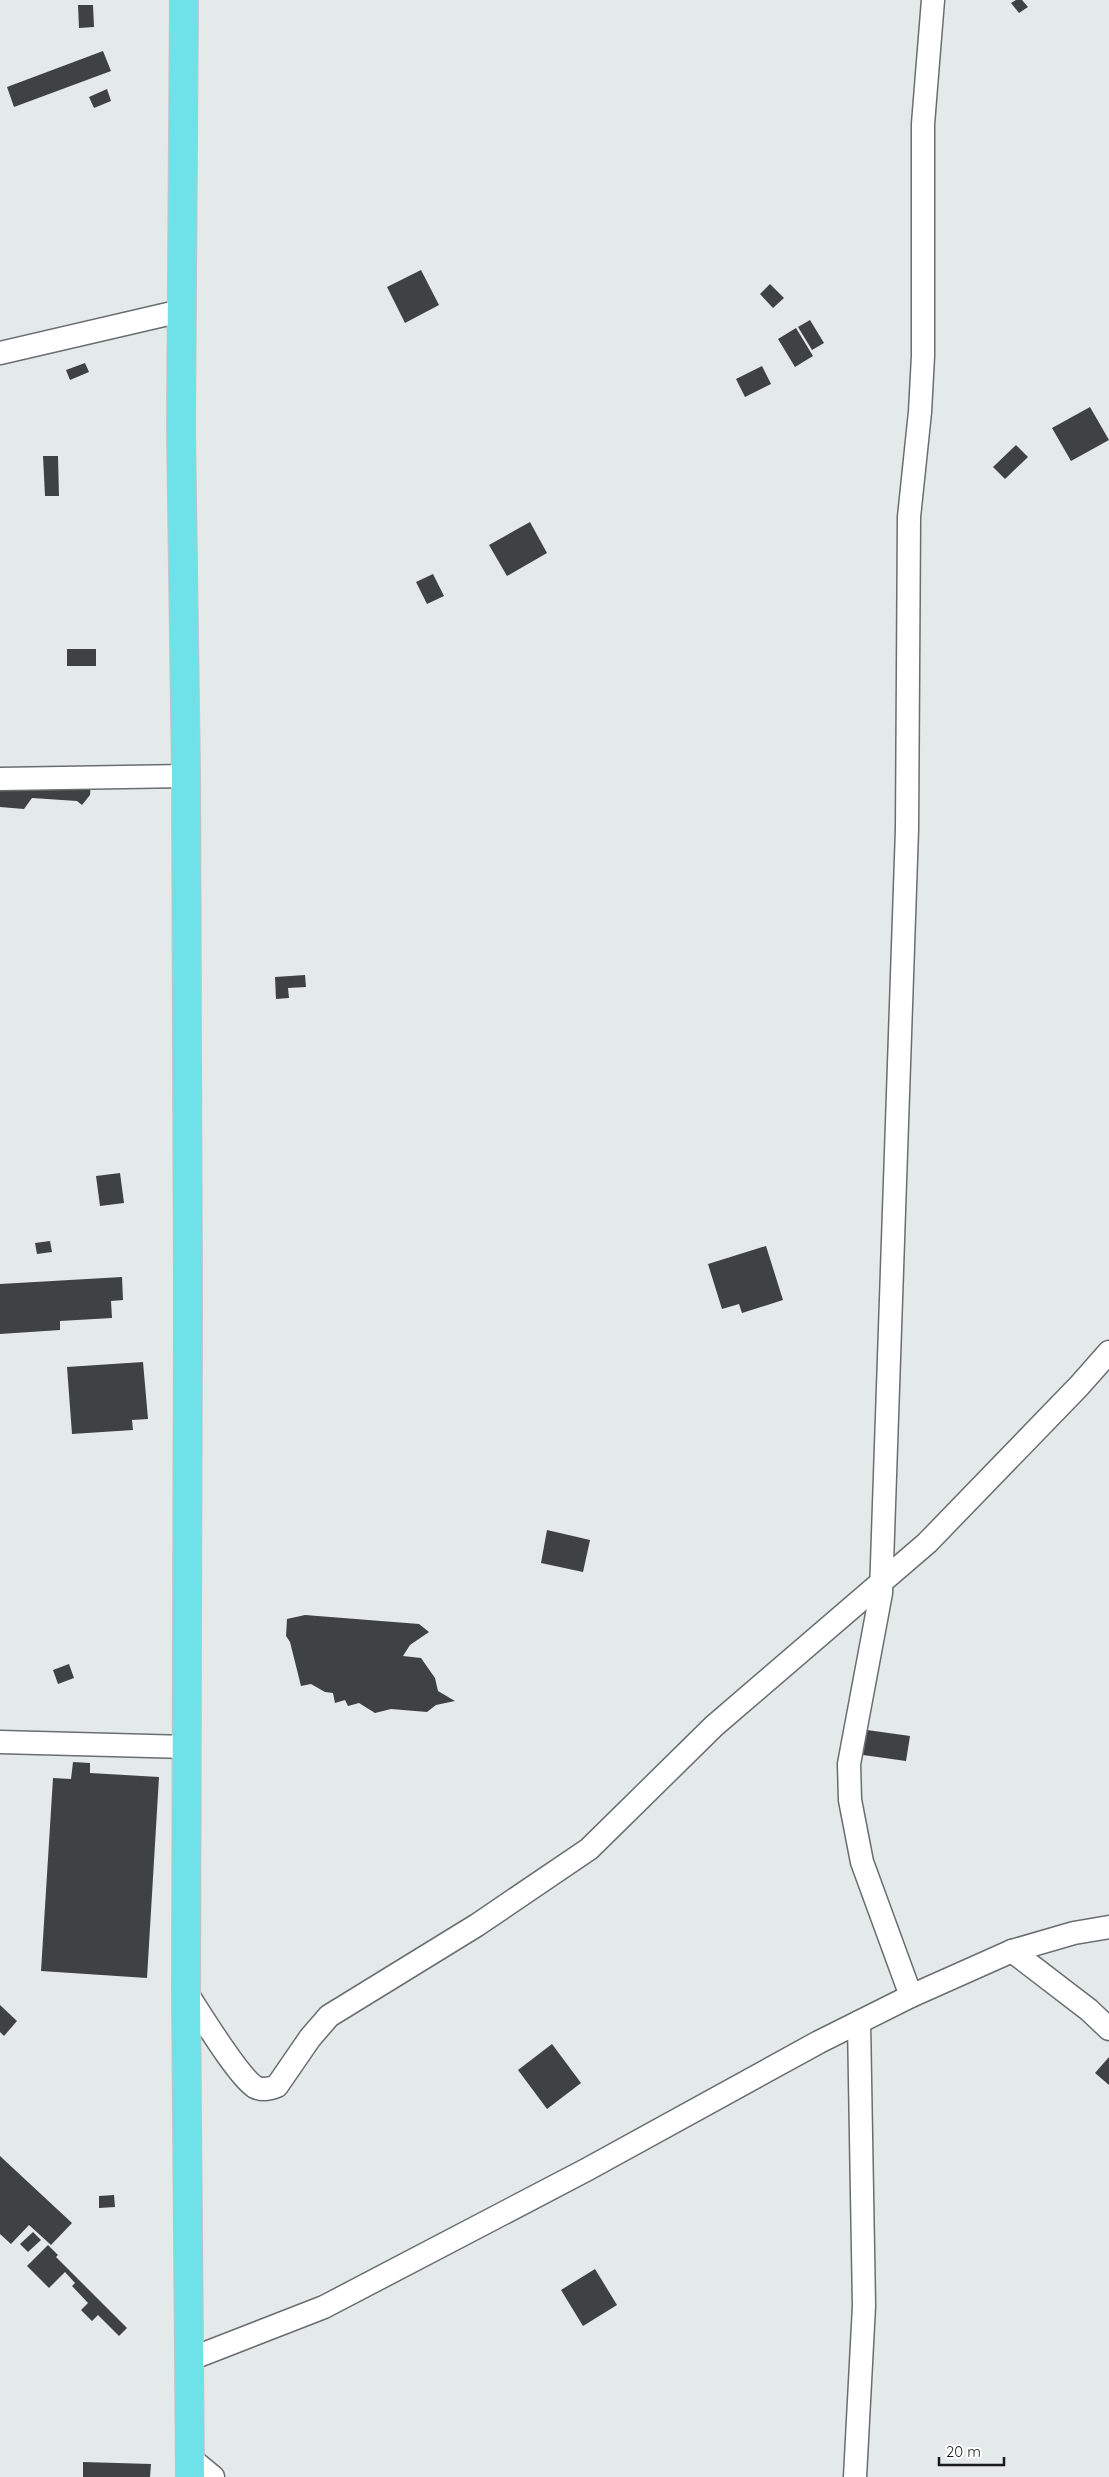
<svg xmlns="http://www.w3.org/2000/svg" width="1109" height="2477" font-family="Quicksand,sans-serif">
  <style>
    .building { fill: #3e4242 }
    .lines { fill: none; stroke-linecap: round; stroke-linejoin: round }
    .street-casing { stroke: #696e6f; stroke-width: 25 }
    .primary-casing { stroke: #c3c4c4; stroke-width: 30 }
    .street { stroke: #fff; stroke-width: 22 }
    .primary { stroke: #6ee2e8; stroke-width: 28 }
  </style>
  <rect width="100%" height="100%" fill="#e4e9ea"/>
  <!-- building -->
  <g class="building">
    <polygon points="1016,0 1022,0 1028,7 1019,13 1011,3"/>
    <polygon points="78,5 93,5 94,27 79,28"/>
    <polygon points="103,51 111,71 14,107 7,87"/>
    <polygon points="107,89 111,101 94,108 89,97"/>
    <polygon points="421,270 439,305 405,323 387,287"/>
    <polygon points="770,284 784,298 773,308 760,294"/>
    <polygon points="810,320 824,343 812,350 798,327"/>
    <polygon points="796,328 813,356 795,367 778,339"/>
    <polygon points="85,363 89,372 70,380 66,370"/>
    <polygon points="762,366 771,384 745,397 736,379"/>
    <polygon points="1090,407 1109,440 1071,461 1052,428"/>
    <polygon points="1016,445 1028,457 1005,479 993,467"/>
    <polygon points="43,456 58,456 59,496 45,496"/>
    <polygon points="530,522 547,553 507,576 489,545"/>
    <polygon points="433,574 444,596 427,604 416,582"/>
    <rect x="67" y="649" width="29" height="17"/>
    <polygon points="0,772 91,780 90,795 82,805 77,801 32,798 24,809 0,807"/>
    <polygon points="305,975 306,987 288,988 289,998 276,999 275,977"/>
    <polygon points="120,1173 124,1203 100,1206 96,1176"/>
    <polygon points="50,1241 52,1252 37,1254 35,1243"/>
    <polygon points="766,1246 783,1300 742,1313 739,1304 722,1309 708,1264"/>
    <polygon points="122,1277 123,1300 111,1301 112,1318 60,1321 60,1330 0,1334 0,1284"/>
    <polygon points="143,1362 148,1419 132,1420 133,1430 72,1434 67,1367"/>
    <polygon points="547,1530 590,1540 583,1572 541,1563"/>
    <polygon points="305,1615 419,1624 429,1632 410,1645 403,1656 421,1658 435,1678 438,1691 455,1701 436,1705 427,1712 391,1709 375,1713 359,1703 348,1706 345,1700 335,1703 333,1693 325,1692 311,1684 301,1686 290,1642 286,1636 287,1619"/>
    <polygon points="69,1664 74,1678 58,1684 53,1670"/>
    <polygon points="867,1730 910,1736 906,1761 863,1755"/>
    <polygon points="73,1762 90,1763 90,1773 159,1777 147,1978 41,1971 53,1778 71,1779"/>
    <polygon points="0,2005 17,2021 4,2036 0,2032"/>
    <polygon points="552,2044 581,2083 547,2109 518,2070"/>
    <polygon points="1109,2057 1109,2085 1095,2073"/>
    <polygon points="0,2156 72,2223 51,2245 29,2225 11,2244 0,2234"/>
    <polygon points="114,2195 115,2207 99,2208 99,2196"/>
    <polygon points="33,2232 41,2240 28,2252 20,2244"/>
    <polygon points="48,2245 58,2255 56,2257 127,2328 119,2336 98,2315 92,2321 81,2310 88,2303 72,2286 75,2283 65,2272 49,2288 27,2266"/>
    <polygon points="595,2269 617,2305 583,2326 561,2290"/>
    <polygon points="83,2462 151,2464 150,2477 83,2477"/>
  </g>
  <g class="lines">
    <defs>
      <g id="street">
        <polyline points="0,353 181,311"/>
        <polyline points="0,779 186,776"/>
        <polyline points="0,1742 187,1747"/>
        <polyline points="1012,1951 1089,2010 1109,2029"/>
        <path d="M 186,1992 C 200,2013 237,2075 255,2087 C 263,2091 270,2089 277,2086 L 310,2038 L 329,2016 L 477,1925 L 589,1849 L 714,1726 L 927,1543 L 1079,1386 L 1109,1352"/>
        <polyline points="911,1996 862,1862 850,1800 849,1764 881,1593 907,829 909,517 920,412 923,356 923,124 933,0"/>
        <polyline points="188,2360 324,2307 586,2170 819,2042 911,1996 1012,1951 1074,1933 1109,1927"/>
        <polyline points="190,2458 213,2477"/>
        <polyline points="855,2477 864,2306 859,2022"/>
      </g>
      <polyline id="primary" points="184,0 181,428 186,776 188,1302 186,1992 190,2477"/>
    </defs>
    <!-- street casing -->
    <use href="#street" class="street-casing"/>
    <!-- primary casing -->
    <use href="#primary" class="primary-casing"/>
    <!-- street -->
    <use href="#street" class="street"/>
    <!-- primary -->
    <use href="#primary" class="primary"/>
  </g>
  <!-- scale -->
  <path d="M939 2457v8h65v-8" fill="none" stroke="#191b1b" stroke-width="2.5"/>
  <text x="946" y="2457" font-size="15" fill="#191b1b" stroke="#ffffff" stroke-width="4" paint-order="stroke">20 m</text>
</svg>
